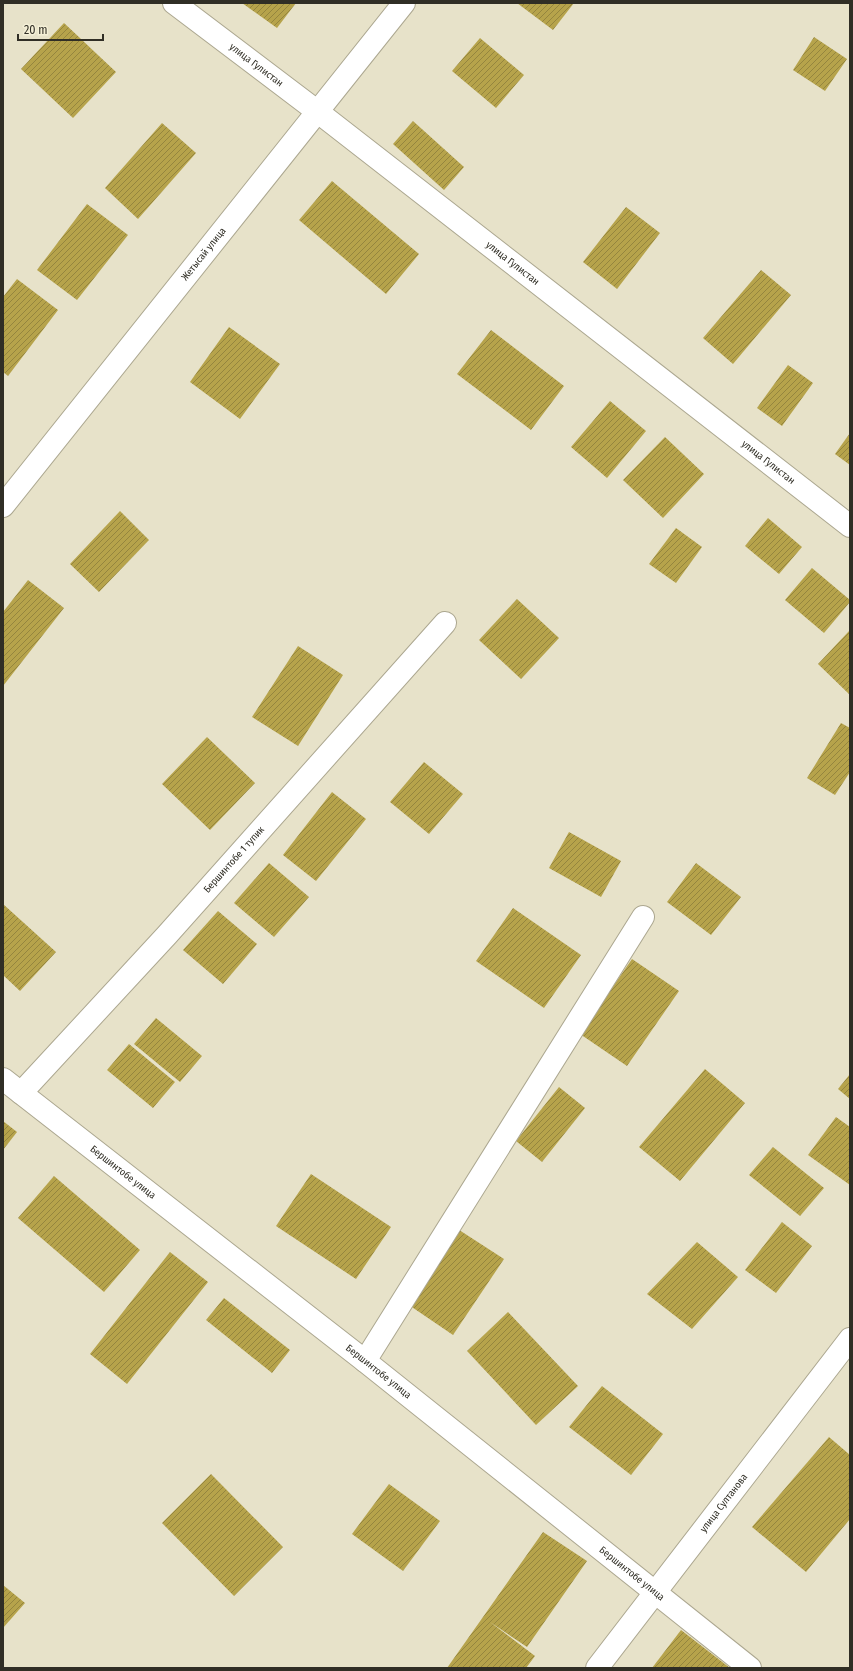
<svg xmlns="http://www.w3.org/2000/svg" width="853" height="1671" font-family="'Fira Sans Condensed',sans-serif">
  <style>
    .building { fill: url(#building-hatch) }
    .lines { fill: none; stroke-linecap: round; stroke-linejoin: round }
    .minor-casing { stroke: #aca790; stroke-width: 24 }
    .minor { stroke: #fff; stroke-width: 22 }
    .labels { text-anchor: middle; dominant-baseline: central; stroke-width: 3; stroke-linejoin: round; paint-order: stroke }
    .street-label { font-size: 10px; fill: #302e25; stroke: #f4efd6 }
  </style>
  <defs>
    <pattern id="building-hatch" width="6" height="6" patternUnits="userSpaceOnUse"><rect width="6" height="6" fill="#b6a34b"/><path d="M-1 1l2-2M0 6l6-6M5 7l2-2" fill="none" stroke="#94853e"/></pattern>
  </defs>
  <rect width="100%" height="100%" fill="#e7e2c9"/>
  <!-- building -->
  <g class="building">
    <polygon points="242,3 296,3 277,28"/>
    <polygon points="517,3 574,3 553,30"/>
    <polygon points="64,23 116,72 73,118 21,69"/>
    <polygon points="814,37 847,59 825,91 793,70"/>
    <polygon points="480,38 524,75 496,108 452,71"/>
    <polygon points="413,121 464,167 444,190 393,144"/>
    <polygon points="162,123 196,153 138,219 105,188"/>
    <polygon points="332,181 419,254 386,294 299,220"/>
    <polygon points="87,204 128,235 77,300 37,270"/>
    <polygon points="626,207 660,233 617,289 583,262"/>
    <polygon points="761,270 791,295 733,364 703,338"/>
    <polygon points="17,279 58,310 8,376 3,372 3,297"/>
    <polygon points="229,327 280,364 240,419 190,382"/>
    <polygon points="491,330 564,386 531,430 457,374"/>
    <polygon points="788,365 813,383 782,426 757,408"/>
    <polygon points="610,401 646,431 607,478 571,447"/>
    <polygon points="850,433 850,465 835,454"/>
    <polygon points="665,437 704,474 663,518 623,480"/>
    <polygon points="120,511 149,540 99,592 70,564"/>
    <polygon points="768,518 802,547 779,574 745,546"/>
    <polygon points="676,528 702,547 676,583 649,564"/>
    <polygon points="812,568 850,600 850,602 824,633 785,600"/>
    <polygon points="28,580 64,608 3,686 3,612"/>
    <polygon points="517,599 559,638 521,679 479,640"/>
    <polygon points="850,630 850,695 818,664"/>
    <polygon points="298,646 343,675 298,746 252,717"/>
    <polygon points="841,723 850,728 850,772 835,795 807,778"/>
    <polygon points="207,737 255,783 210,830 162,784"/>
    <polygon points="424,762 463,794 429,834 390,802"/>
    <polygon points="332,792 366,819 316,881 283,855"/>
    <polygon points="569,832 621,861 601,897 549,868"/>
    <polygon points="269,863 309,897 274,937 234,903"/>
    <polygon points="696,863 741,897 711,935 667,902"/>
    <polygon points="3,904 56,952 20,991 3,975"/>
    <polygon points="513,908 581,955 544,1008 476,961"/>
    <polygon points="218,911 257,944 223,984 183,950"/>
    <polygon points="632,959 679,991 627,1066 580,1034"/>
    <polygon points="156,1018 202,1056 180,1082 134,1044"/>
    <polygon points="129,1044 175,1082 153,1108 107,1070"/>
    <polygon points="705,1069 745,1103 680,1181 639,1147"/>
    <polygon points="850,1074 850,1099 838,1089"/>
    <polygon points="559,1087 585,1108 542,1162 516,1141"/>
    <polygon points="836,1117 850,1127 850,1185 808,1155"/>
    <polygon points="3,1121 17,1132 3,1150"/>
    <polygon points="773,1147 824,1188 800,1216 749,1175"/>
    <polygon points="311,1174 391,1227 356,1279 276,1226"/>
    <polygon points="54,1176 140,1250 104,1292 18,1218"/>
    <polygon points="782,1222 812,1246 776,1293 745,1270"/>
    <polygon points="453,1226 504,1259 453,1335 403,1301"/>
    <polygon points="697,1242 738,1277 692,1329 647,1294"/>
    <polygon points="170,1252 208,1282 127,1384 90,1354"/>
    <polygon points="224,1298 290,1350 272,1373 206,1320"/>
    <polygon points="508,1312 578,1386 536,1425 467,1351"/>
    <polygon points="602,1386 663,1434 631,1475 569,1427"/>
    <polygon points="829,1437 850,1455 850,1519 806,1572 752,1527"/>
    <polygon points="211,1474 283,1547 234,1596 162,1523"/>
    <polygon points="389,1484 440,1521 403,1571 352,1534"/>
    <polygon points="543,1532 587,1561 527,1647 490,1622 535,1656 526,1668 447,1668"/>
    <polygon points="3,1585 25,1603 3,1628"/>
    <polygon points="681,1630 730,1668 652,1668"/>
  </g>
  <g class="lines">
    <defs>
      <g id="minor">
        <path id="s1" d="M 174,3 L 318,112 L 850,526"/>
        <path id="s2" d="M 3,506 L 404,3"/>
        <path id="s3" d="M 3,1079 L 365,1361 L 750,1668"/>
        <path id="s4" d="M 21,1093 L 167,935 L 445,623"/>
        <polyline points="365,1361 643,917"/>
        <path id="s5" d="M 597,1668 L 850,1339"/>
      </g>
    </defs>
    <!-- minor casing -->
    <use href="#minor" class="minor-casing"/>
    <!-- minor -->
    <use href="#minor" class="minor"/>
  </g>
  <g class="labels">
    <!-- street labels -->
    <g class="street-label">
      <text stroke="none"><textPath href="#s1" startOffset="103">улица Гулистан</textPath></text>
      <text stroke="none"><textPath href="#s2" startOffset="322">Жетысай улица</textPath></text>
      <text stroke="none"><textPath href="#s1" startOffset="427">улица Гулистан</textPath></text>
      <text stroke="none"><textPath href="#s1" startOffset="751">улица Гулистан</textPath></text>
      <text stroke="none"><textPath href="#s4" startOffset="316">Бершинтобе 1 тупик</textPath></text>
      <text stroke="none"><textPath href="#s3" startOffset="152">Бершинтобе улица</textPath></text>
      <text stroke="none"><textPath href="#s3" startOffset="476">Бершинтобе улица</textPath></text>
      <text stroke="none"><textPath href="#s5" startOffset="208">улица Султанова</textPath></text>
      <text stroke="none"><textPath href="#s3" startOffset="800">Бершинтобе улица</textPath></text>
    </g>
  </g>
  <!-- border -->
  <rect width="853" height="1671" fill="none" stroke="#302e25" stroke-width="8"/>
  <!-- scale -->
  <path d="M18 34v6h85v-6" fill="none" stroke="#302e25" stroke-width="2"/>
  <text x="24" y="34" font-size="12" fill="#302e25" stroke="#f4efd6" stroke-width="3" paint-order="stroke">20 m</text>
</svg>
